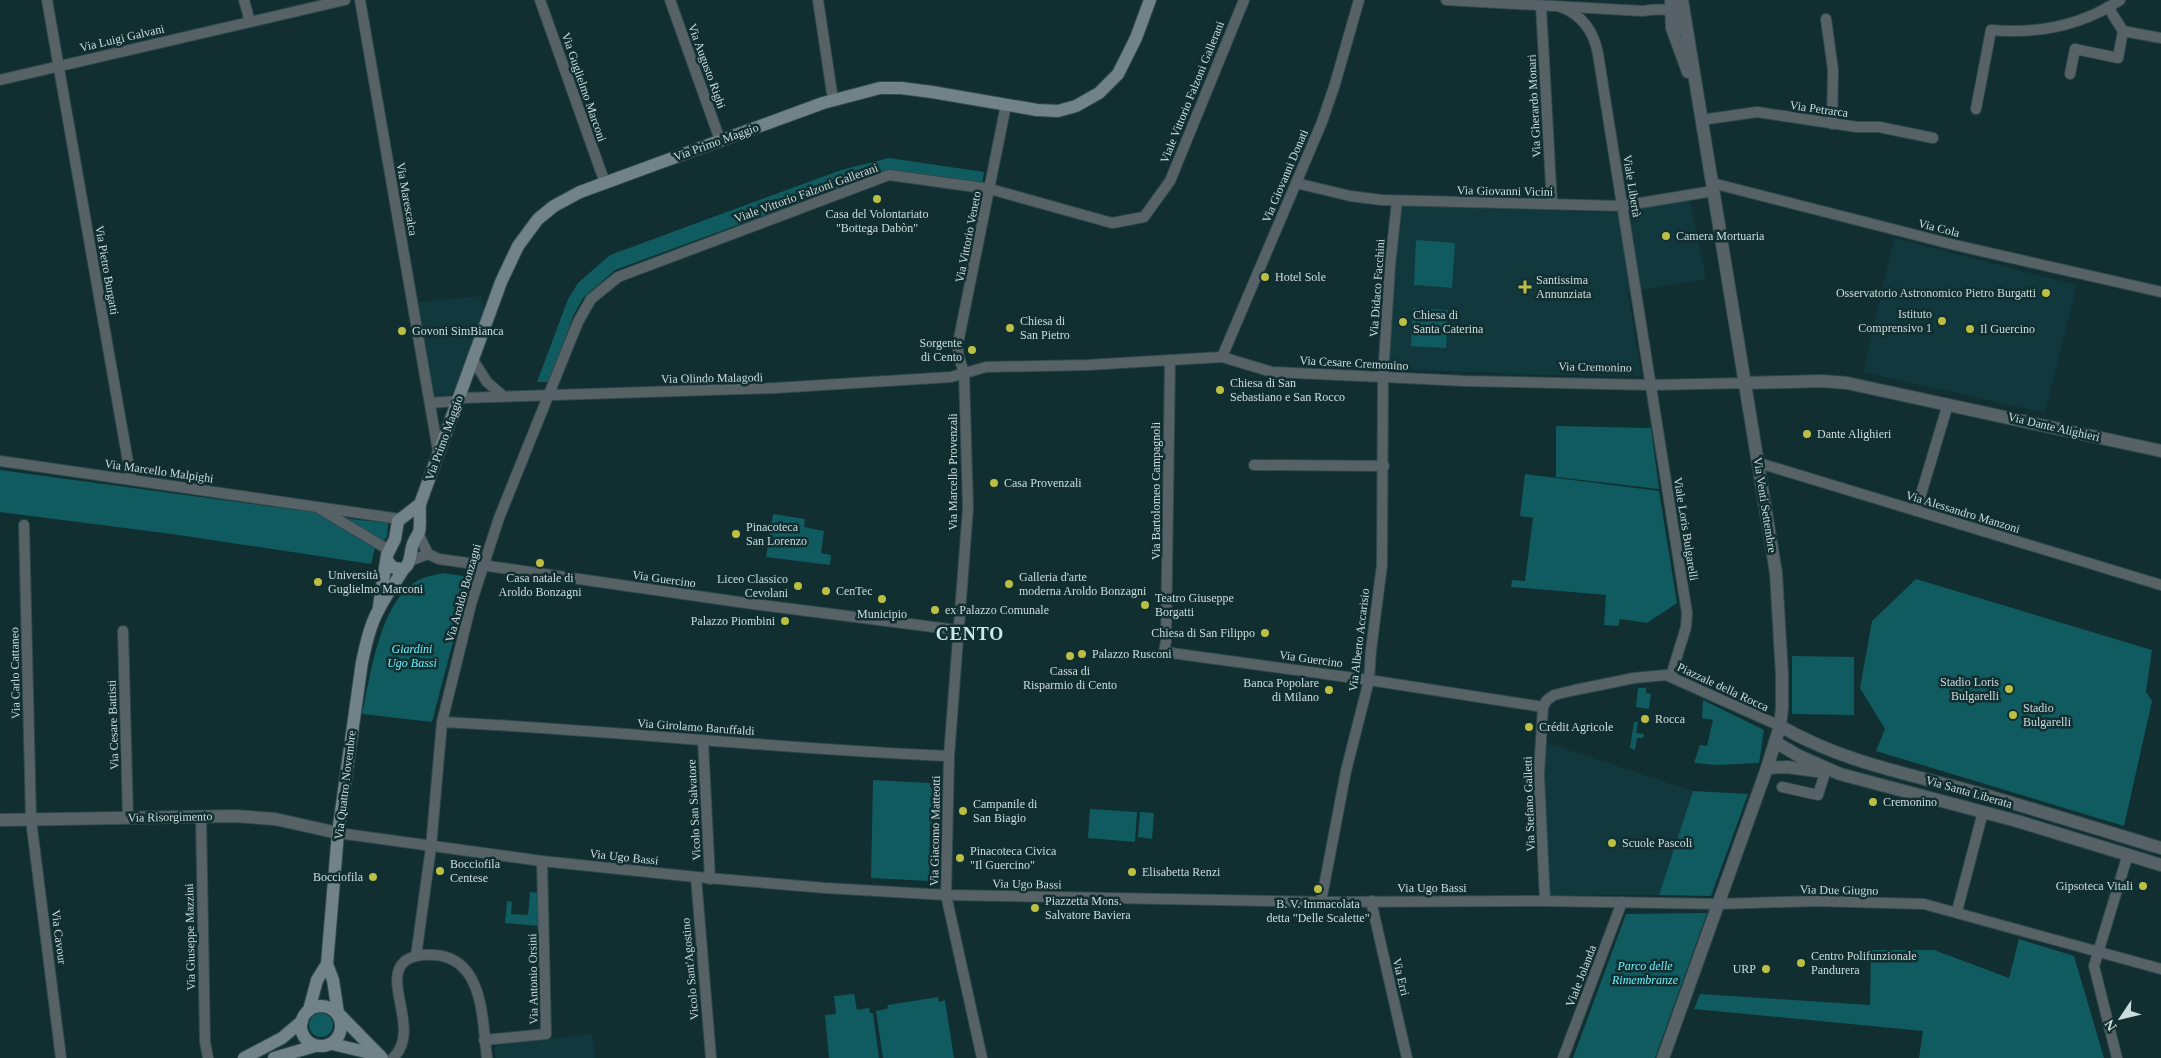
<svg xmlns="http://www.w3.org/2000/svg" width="2161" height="1058" font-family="'Times New Roman',serif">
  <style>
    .built { fill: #11383c }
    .green { fill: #105b60 }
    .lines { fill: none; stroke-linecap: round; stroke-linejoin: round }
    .minor-casing { stroke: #2f4a4c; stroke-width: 12 }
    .tertiary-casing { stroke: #2f4a4c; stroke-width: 14 }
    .secondary-casing { stroke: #2f4a4c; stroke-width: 14 }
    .minor { stroke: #576267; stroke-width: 10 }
    .tertiary { stroke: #576267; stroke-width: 12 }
    .secondary { stroke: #718389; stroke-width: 12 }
    .poi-dot { fill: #bcbf44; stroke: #112e30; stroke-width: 2 }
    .labels { text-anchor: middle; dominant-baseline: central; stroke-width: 5; stroke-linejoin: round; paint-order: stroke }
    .street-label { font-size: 12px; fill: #cddddf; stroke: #112e30 }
    .poi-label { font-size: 12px; fill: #cddddf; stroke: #112e30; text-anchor: start }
    .park-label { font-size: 12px; font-style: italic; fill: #6deffa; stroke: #112e30 }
    .district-label { font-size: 18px; font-weight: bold; letter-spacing: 1px; fill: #caeaed; stroke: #112e30 }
  </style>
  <rect width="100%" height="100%" fill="#112e30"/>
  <!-- built -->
  <g class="built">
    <polygon points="1690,200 1706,279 1628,292 1641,376 1542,375 1389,369 1398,205 1617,213"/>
    <polygon points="1894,238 2077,285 2045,413 1863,372"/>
    <polygon points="481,296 485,311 452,395 432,397 416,302"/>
    <polygon points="1544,742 1693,791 1659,895 1550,895"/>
    <polygon points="592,1034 595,1058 496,1058 494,1049 498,1044"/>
  </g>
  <!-- green -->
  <g class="green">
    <polygon points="889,158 984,172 982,185 892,172 846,185 615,270 583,298 573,316 550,382 537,382 568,299 578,283 610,255 841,170"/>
    <polygon points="1416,240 1455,243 1452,288 1414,285"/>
    <polygon points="1413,308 1448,310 1446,348 1411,346"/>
    <polygon points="1556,426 1651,428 1659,489 1556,477"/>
    <polygon points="0,470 320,513 375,548 371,564 172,534 0,512"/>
    <polygon points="1525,474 1659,491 1677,603 1647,623 1620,619 1618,626 1604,625 1606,595 1511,587 1512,580 1525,581 1533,518 1520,516"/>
    <polygon points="773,514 805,519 804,527 824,531 821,553 831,555 830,565 766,557"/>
    <polygon points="341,518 388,523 387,537 383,541"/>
    <path d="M 443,573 L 470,577 L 432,722 L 362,714 C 371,675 380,597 421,579 C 427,576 436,575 443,573 Z"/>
    <polygon points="1916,579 2152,650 2146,692 2152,701 2124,826 1876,751 1885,729 1860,688 1872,621"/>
    <polygon points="1792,656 1854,657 1854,715 1792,714"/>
    <polygon points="1638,688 1646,688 1646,693 1651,694 1649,709 1636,707"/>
    <polygon points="1703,700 1764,730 1759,763 1717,765 1694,763 1700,745 1707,746 1713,720 1702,718"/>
    <polygon points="1634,722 1638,722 1636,733 1644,734 1643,738 1637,738 1635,750 1630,748"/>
    <polygon points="873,780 930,783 930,787 933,788 932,824 930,824 929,881 871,878"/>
    <polygon points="1693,791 1748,794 1711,896 1659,895"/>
    <polygon points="1090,809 1137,812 1135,842 1088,838"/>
    <polygon points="1140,812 1154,813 1152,839 1138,837"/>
    <polygon points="530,892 541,893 540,926 505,923 507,901 512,902 511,914 528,915"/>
    <polygon points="1707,913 1655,1058 1573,1058 1626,914"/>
    <polygon points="2019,939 2074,956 2104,1058 1919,1058 1923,1031 1694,1009 1700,994 1870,1005 1871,950 1934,950 2009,978"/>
    <polygon points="854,994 857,1010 869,1008 870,1013 873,1013 879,1058 829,1058 825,1015 836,1014 834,996"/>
    <polygon points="938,997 939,1002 945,1000 954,1058 883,1058 876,1011 887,1009 888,1005"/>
    <circle cx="321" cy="1025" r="12"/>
  </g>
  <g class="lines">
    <defs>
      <g id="minor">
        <polyline points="47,0 131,479"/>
        <polyline points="244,0 250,22"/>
        <polyline points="360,0 438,451"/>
        <polyline points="540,0 605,183"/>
        <polyline points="670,0 720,140"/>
        <polyline points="818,0 833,100"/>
        <path d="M 1446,0 L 1643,11 C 1663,8 1677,7 1684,30"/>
        <polyline points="1541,6 1552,204"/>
        <path d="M 1561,7 C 1582,15 1594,32 1598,54 L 1687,613 L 1686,627 L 1671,676"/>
        <polyline points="1826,19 1833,70 1832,124"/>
        <polyline points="2123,31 2161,38"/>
        <polyline points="2070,74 2075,49 2118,58 2123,31 2108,7"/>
        <polyline points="0,80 345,0"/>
        <path d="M 1976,109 L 1991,30 C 2036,34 2081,26 2120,0"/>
        <polyline points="1701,120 1757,112 1857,127 1879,127 1933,138"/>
        <polyline points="1296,183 1350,196 1382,200 1622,206 1713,191"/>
        <polyline points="1712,183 1955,245 2161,292"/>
        <polyline points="1222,357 1322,122 1335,84 1359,0"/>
        <polyline points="473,360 487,382 502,395"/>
        <polyline points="1170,360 1166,641 1164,652 1369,680 1543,707"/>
        <polyline points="459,398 775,388 951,377 986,367 1087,365 1222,357 1272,372 1383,377 1466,381 1651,385 1745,383"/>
        <polyline points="430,403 457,401"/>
        <polyline points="0,461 400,519"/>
        <polyline points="1759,463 2161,585"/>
        <polyline points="1254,465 1384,466"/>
        <polyline points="320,509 389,550"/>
        <polyline points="1916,511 1948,404"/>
        <polyline points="24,525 31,820 61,1058"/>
        <polyline points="418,533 428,554 439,559 753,604 957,630"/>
        <polyline points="410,561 428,554"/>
        <polyline points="123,631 128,817"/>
        <path d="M 442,722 C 611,730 779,749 949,756"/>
        <polyline points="703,741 710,879"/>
        <polyline points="1782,787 1818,795 1825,773"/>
        <polyline points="201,816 205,1042 208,1058"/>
        <polyline points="338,833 542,861 696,877 825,888 946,895 1321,902 1545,901 1719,904 1816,901 1924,904 2161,969"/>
        <polyline points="696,877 711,1058"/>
        <polyline points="1371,901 1407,1058"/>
        <polyline points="1545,901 1539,774 1543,707 1547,700 1554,695 1575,690 1634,678 1666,675 1780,726"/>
        <polyline points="1321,902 1346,771 1369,680 1371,650 1382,565 1383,377 1390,266 1397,201"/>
        <polyline points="1957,911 1983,812"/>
        <polyline points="416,956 431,847 442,722 471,604 499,518 578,322 591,299 618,277 889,175 990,189 1112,223 1144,217 1170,181 1244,0"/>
        <polyline points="484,1040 546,1034 542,861"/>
        <path d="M 393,1058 C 422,1030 381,981 405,961 C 413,955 426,954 435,955 C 485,959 482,1022 487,1058"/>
        <polyline points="982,1058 946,895 949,756 968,508 964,373 958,354 958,343 1006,105"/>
        <polyline points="1563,1058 1622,902"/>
        <polyline points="2117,1058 2094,966 2128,854"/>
      </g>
      <g id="tertiary">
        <polyline points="1671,0 1672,28 1688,72"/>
        <polyline points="1745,383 1821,381 1847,383 2161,451"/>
        <path d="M 1780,726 C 1841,761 1904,773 1971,791 C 2034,809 2098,829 2161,848"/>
        <polyline points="1775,742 1799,756 1840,774 2017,821 2161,865"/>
        <polyline points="1767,768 1787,767 1824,772"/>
        <polyline points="0,820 235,816 275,819 338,833"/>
        <polyline points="1663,1058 1767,768 1780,726 1782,708 1782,675 1776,573 1682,0"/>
      </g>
      <g id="secondary">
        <path d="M 387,560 L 392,567 C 411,574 409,559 412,547 C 413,541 417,537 419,532 C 421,526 419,511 420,504 L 501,282 L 518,246 L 538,219 L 554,206 L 580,192 L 823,103 L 880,88 L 901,88 L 932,92 L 1037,110 L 1058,111 L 1076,106 L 1099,93 L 1118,74 L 1136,38 L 1150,0"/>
        <polyline points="379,606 387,555 395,539 398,521 420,504"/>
        <circle cx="321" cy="1026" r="20"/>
        <polyline points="309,1010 317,980 327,964"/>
        <polyline points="332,1044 379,1055"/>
        <polyline points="244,1058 282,1038 302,1021"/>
        <polyline points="274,1058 315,1046"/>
        <path d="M 382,1058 L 338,1013 L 333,980 L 327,964 L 338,833 L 362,662 C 366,644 370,625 379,609 C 386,595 396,582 404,568"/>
      </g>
    </defs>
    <!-- minor casing -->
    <use href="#minor" class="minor-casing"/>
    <!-- tertiary casing -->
    <use href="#tertiary" class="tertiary-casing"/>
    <!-- secondary casing -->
    <use href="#secondary" class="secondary-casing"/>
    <!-- minor -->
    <use href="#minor" class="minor"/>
    <!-- tertiary -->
    <use href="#tertiary" class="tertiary"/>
    <!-- secondary -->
    <use href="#secondary" class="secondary"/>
  </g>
  <!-- markers -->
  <g class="poi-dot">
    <circle cx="877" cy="199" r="5"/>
    <circle cx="1666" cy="236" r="5"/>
    <circle cx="1265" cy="277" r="5"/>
    <path d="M1522.5 279.5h5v5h5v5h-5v5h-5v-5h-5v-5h5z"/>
    <circle cx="2046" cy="293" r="5"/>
    <circle cx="1942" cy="321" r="5"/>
    <circle cx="1403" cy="322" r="5"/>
    <circle cx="1010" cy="328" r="5"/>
    <circle cx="1970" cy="329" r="5"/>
    <circle cx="402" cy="331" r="5"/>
    <circle cx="972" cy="350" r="5"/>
    <circle cx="1220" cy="390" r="5"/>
    <circle cx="1807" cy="434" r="5"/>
    <circle cx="994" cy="483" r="5"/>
    <circle cx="736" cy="534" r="5"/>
    <circle cx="540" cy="563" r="5"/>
    <circle cx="318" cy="582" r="5"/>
    <circle cx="1009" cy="584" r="5"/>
    <circle cx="798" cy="586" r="5"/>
    <circle cx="826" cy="591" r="5"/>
    <circle cx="882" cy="599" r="5"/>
    <circle cx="1145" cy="605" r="5"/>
    <circle cx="935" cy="610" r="5"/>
    <circle cx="785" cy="621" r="5"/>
    <circle cx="1265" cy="633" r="5"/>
    <circle cx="1082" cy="654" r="5"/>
    <circle cx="1070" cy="656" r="5"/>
    <circle cx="2009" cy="689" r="5"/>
    <circle cx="1329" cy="690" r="5"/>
    <circle cx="2013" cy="715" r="5"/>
    <circle cx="1645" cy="719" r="5"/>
    <circle cx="1529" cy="727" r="5"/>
    <circle cx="1873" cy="802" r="5"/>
    <circle cx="963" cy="811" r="5"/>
    <circle cx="1612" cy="843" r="5"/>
    <circle cx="960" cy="858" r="5"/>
    <circle cx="440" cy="871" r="5"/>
    <circle cx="1132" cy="872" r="5"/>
    <circle cx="373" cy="877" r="5"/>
    <circle cx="2143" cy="886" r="5"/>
    <circle cx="1318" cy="889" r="5"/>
    <circle cx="1035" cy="908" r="5"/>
    <circle cx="1801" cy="963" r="5"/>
    <circle cx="1766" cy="969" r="5"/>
  </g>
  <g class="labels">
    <!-- street labels -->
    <g class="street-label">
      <text transform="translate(122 38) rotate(-13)">Via Luigi Galvani</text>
      <text transform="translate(707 66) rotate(70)">Via Augusto Righi</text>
      <text transform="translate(584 87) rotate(71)">Via Guglielmo Marconi</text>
      <text transform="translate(1192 92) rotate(-68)">Viale Vittorio Falzoni Gallerani</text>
      <text transform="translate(1534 106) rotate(-93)">Via Gherardo Monari</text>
      <text transform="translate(1819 109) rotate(8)">Via Petrarca</text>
      <text transform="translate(716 142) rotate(-20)">Via Primo Maggio</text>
      <text transform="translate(1285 176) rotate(-67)">Via Giovanni Donati</text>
      <text transform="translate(1632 186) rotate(81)">Viale Libertà</text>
      <text transform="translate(1505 191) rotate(1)">Via Giovanni Vicini</text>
      <text transform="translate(806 193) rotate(-20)">Viale Vittorio Falzoni Gallerani</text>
      <text transform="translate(407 199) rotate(80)">Via Marescalca</text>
      <text transform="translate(1939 228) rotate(14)">Via Cola</text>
      <text transform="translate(968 237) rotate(-79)">Via Vittorio Veneto</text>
      <text transform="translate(107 270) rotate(80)">Via Pietro Burgatti</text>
      <text transform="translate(1377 288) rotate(-86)">Via Didaco Facchini</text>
      <text transform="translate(1354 363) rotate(3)">Via Cesare Cremonino</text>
      <text transform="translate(1595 367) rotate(1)">Via Cremonino</text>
      <text transform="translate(712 378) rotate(-1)">Via Olindo Malagodi</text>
      <text transform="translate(2054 427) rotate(13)">Via Dante Alighieri</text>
      <text transform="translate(444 438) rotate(-70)">Via Primo Maggio</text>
      <text transform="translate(159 471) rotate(8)">Via Marcello Malpighi</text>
      <text transform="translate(953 472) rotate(-90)">Via Marcello Provenzali</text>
      <text transform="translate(1156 491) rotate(-90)">Via Bartolomeo Campagnoli</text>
      <text transform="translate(1765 505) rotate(81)">Via Venti Settembre</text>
      <text transform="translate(1963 512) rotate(17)">Via Alessandro Manzoni</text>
      <text transform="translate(1686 529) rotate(81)">Viale Loris Bulgarelli</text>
      <text transform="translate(664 579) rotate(8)">Via Guercino</text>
      <text transform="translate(463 593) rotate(-74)">Via Aroldo Bonzagni</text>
      <text transform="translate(1359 640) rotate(-83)">Via Alberto Accarisio</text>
      <text transform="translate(1311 659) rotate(8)">Via Guercino</text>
      <text transform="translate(15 673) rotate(-91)">Via Carlo Cattaneo</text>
      <text transform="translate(1723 687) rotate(25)">Piazzale della Rocca</text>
      <text transform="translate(113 725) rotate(-92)">Via Cesare Battisti</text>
      <text transform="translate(696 727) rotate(4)">Via Girolamo Baruffaldi</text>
      <text transform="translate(345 785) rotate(-83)">Via Quattro Novembre</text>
      <text transform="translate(1969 792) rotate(16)">Via Santa Liberata</text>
      <text transform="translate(1529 804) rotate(-92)">Via Stefano Galletti</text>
      <text transform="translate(694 810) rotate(-93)">Vicolo San Salvatore</text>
      <text transform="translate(170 817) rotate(-1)">Via Risorgimento</text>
      <text transform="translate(935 831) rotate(-89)">Via Giacomo Matteotti</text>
      <text transform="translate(624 857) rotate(6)">Via Ugo Bassi</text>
      <text transform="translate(1027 884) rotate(1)">Via Ugo Bassi</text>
      <text x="1432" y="888">Via Ugo Bassi</text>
      <text transform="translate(1839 890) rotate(1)">Via Due Giugno</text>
      <text transform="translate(59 937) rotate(83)">Via Cavour</text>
      <text transform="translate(190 937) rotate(-91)">Via Giuseppe Mazzini</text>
      <text transform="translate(690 969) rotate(-95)">Vicolo Sant'Agostino</text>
      <text transform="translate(1581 976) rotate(-69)">Viale Jolanda</text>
      <text transform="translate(1401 977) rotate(77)">Via Erri</text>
      <text transform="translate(533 979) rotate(-91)">Via Antonio Orsini</text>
    </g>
    <!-- poi labels -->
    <g class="poi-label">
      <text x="877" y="214" text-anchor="middle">Casa del Volontariato<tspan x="877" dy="14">"Bottega Dabòn"</tspan></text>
      <text x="1676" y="236">Camera Mortuaria</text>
      <text x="1275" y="277">Hotel Sole</text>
      <text x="1536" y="280">Santissima<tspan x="1536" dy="14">Annunziata</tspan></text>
      <text x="2036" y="293" text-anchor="end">Osservatorio Astronomico Pietro Burgatti</text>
      <text x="1932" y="314" text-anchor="end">Istituto<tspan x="1932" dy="14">Comprensivo 1</tspan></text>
      <text x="1413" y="315">Chiesa di<tspan x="1413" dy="14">Santa Caterina</tspan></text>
      <text x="1020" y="321">Chiesa di<tspan x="1020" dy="14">San Pietro</tspan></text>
      <text x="1980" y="329">Il Guercino</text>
      <text x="412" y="331">Govoni SimBianca</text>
      <text x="962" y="343" text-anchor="end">Sorgente<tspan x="962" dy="14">di Cento</tspan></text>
      <text x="1230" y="383">Chiesa di San<tspan x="1230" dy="14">Sebastiano e San Rocco</tspan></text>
      <text x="1817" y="434">Dante Alighieri</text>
      <text x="1004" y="483">Casa Provenzali</text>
      <text x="746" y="527">Pinacoteca<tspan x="746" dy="14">San Lorenzo</tspan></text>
      <text x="328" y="575">Università<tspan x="328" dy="14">Guglielmo Marconi</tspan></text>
      <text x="1019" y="577">Galleria d'arte<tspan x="1019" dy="14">moderna Aroldo Bonzagni</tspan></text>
      <text x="540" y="578" text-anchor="middle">Casa natale di<tspan x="540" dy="14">Aroldo Bonzagni</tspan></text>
      <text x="788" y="579" text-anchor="end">Liceo Classico<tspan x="788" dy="14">Cevolani</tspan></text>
      <text x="836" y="591">CenTec</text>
      <text x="1155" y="598">Teatro Giuseppe<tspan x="1155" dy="14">Borgatti</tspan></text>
      <text x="945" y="610">ex Palazzo Comunale</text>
      <text x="882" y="614" text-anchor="middle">Municipio</text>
      <text x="775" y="621" text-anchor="end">Palazzo Piombini</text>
      <text x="1255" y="633" text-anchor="end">Chiesa di San Filippo</text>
      <text x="1092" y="654">Palazzo Rusconi</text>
      <text x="1070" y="671" text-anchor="middle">Cassa di<tspan x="1070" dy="14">Risparmio di Cento</tspan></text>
      <text x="1999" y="682" text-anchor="end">Stadio Loris<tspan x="1999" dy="14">Bulgarelli</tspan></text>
      <text x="1319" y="683" text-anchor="end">Banca Popolare<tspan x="1319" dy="14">di Milano</tspan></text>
      <text x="2023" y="708">Stadio<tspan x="2023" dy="14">Bulgarelli</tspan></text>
      <text x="1655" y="719">Rocca</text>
      <text x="1539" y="727">Crédit Agricole</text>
      <text x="1883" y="802">Cremonino</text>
      <text x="973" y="804">Campanile di<tspan x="973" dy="14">San Biagio</tspan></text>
      <text x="1622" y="843">Scuole Pascoli</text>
      <text x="970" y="851">Pinacoteca Civica<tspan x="970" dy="14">"Il Guercino"</tspan></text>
      <text x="450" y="864">Bocciofila<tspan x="450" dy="14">Centese</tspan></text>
      <text x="1142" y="872">Elisabetta Renzi</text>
      <text x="363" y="877" text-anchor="end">Bocciofila</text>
      <text x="2133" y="886" text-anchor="end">Gipsoteca Vitali</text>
      <text x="1045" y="901">Piazzetta Mons.<tspan x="1045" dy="14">Salvatore Baviera</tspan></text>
      <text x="1318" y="904" text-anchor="middle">B. V. Immacolata<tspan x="1318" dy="14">detta "Delle Scalette"</tspan></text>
      <text x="1811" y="956">Centro Polifunzionale<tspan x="1811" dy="14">Pandurera</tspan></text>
      <text x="1756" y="969" text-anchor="end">URP</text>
    </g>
    <!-- park labels -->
    <g class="park-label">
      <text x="412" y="649">Giardini<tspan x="412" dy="14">Ugo Bassi</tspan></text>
      <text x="1645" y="966">Parco delle<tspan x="1645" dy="14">Rimembranze</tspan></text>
    </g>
    <!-- district labels -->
    <g class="district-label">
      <text x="970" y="634">CENTO</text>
    </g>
  </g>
  <!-- north arrow -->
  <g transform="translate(2121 1018) rotate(235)" stroke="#112e30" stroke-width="4" paint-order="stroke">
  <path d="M0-4L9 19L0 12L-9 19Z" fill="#cddddf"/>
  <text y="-8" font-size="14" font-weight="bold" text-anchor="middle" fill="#cddddf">N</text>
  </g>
</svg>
